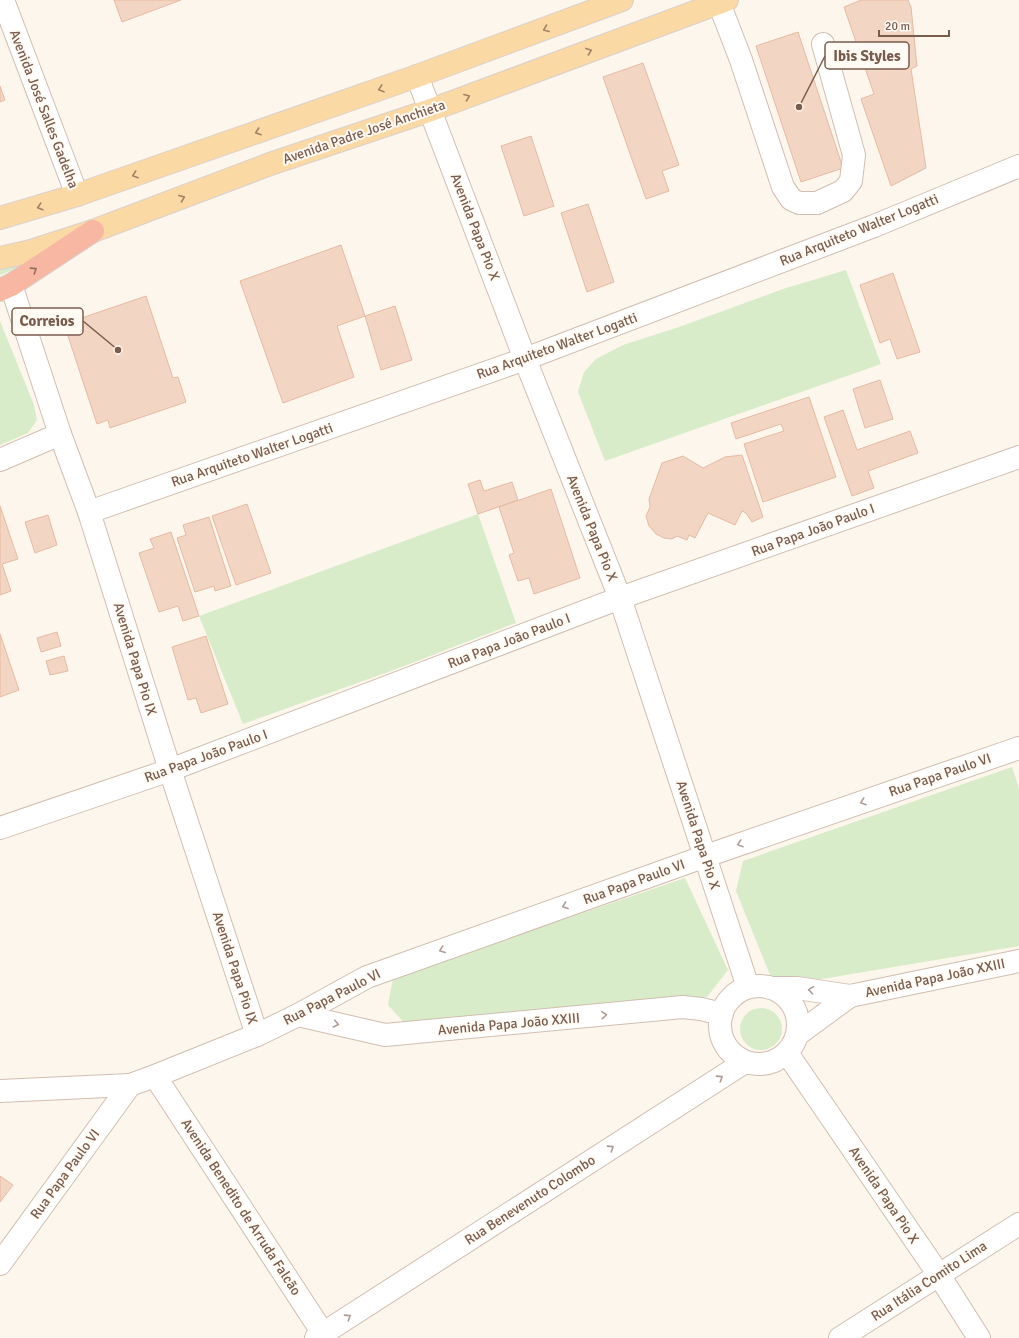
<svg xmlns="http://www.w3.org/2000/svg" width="1019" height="1338" font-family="Signika,sans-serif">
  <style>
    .green { fill: #d8ecc9 }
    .building { fill: #f3d5c3; stroke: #e6bba3 }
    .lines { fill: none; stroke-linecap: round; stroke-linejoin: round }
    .minor-casing { stroke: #d1beb0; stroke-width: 24 }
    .major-casing { stroke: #dad1cd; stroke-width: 24 }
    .highway-casing { stroke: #dad1cd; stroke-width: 24 }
    .minor { stroke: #fff; stroke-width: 22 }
    .major { stroke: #fbd9a5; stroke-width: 22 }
    .highway { stroke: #f7b7a3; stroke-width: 22 }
    .oneway { stroke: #a18267 }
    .oneway2 { stroke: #936e5e }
    .oneway3 { stroke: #af9d94 }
    .labels { text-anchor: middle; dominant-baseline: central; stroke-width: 4; stroke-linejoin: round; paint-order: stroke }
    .street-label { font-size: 14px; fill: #7a5c4d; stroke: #fffaf3 }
    .leader { fill: none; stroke: #7a5c4d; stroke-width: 1.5 }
    .callout-dot { fill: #7a5c4d; stroke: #fffaf3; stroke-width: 1.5 }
    .callout { fill: #fffaf3; stroke: #7a5c4d; stroke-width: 1.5 }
    .callout-label { font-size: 15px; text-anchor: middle; font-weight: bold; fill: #7a5c4d }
  </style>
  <rect width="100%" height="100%" fill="#fdf6ec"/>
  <!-- green -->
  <g class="green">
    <polygon points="32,262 0,275 0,269"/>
    <polygon points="846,270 881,364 605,461 578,392 584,372 596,359 623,345 679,327 783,289"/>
    <polygon points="0,321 34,405 37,420 28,433 0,445"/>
    <polygon points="478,514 516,623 391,671 243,724 199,616"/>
    <polygon points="1012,767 1019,788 1019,946 798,983 770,975 736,891 743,861"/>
    <polygon points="685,878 728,970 707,997 667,997 409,1028 388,1005 393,978"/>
    <circle cx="761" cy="1029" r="21"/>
  </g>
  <!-- building -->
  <g class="building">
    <polygon points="114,0 181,0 122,22"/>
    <polygon points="861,0 908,0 911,7 917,66 911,69 926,168 891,186 861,99 874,94 844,7"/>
    <polygon points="798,32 843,168 801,182 756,46"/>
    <polygon points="643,63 679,165 662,171 669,191 646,199 603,77"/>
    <polygon points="0,86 5,100 0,102"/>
    <polygon points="531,136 554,206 524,216 501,146"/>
    <polygon points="588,204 614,282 587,292 561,213"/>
    <polygon points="341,245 365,316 337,326 354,377 283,403 240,281"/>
    <polygon points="893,273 920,352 897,359 890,339 880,343 860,285"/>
    <polygon points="146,296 173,378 178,377 186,402 110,428 108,420 97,424 64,324"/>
    <polygon points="395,306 412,360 381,370 365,316"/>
    <polygon points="880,380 893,419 865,428 853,389"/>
    <polygon points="809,397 836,477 763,502 744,444 784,431 781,424 736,439 731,423"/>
    <polygon points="843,410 857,450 910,431 918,453 868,471 874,488 852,496 824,417"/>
    <polygon points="742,455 763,517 752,522 746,513 742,511 735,525 708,513 695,538 689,535 687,540 677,536 672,539 664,538 656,534 649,526 646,516 650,507 649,499 662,463 683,456 703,468 725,457"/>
    <polygon points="480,480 484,491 512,482 518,500 478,514 468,484"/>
    <polygon points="551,489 580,578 534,594 529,578 518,581 509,555 514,553 499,507"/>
    <polygon points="247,504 271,573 236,585 212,516"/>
    <polygon points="0,506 18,559 2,564 11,591 0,595"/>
    <polygon points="48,515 57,545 35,553 25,522"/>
    <polygon points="209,517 231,586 215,591 214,586 195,592 177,538 186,535 183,525"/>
    <polygon points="171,532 199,616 183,621 178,606 159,612 139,553 154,548 150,539"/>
    <polygon points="57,632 61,646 41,652 37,638"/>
    <polygon points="0,634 19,690 0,697"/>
    <polygon points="206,636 228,704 201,713 196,698 188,700 172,647"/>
    <polygon points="64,656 68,671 50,675 46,661"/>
    <polygon points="0,1176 13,1185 0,1202"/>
  </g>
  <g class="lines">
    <defs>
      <g id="minor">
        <polyline points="3,0 77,195"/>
        <polyline points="719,3 741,60 783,187 791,199 799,203 817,203 843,191 851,181 854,155 823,44"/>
        <polyline points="417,76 525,359 620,598 748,987"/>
        <polyline points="11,285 60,434 89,512 170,770 257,1035"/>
        <polyline points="0,460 60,434"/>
        <polyline points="89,512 525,359 874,226 1019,166"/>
        <polyline points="0,828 170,770 620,598 1019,457"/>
        <circle cx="759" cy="1025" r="39"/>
        <polyline points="770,988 797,988 850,996 1019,961"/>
        <polyline points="298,1015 385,1035 683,1007 701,1009 722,1014"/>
        <polyline points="798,1034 850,996"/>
        <polyline points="787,1053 939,1275 979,1338"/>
        <polyline points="155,1076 326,1338"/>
        <polyline points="0,1091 130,1085 155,1076 257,1035 298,1015 367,977 706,856 1019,748"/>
        <polyline points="0,1264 130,1085"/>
        <polyline points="316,1338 745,1062"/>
        <polyline points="840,1338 1019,1224"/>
      </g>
      <g id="major">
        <polyline points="0,218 77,195 417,76 622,0"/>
        <polyline points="0,258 31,251 93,231 270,164 431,110 727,0"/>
      </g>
      <polyline id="highway" points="0,290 11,285 93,231"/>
    </defs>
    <!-- minor casing -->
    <use href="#minor" class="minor-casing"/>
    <!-- major casing -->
    <use href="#major" class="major-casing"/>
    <!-- highway casing -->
    <use href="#highway" class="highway-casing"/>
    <!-- minor -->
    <use href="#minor" class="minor"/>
    <!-- major -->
    <use href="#major" class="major"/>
    <!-- highway -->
    <use href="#highway" class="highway"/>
  </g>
  <!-- one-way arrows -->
  <defs><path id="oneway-chevron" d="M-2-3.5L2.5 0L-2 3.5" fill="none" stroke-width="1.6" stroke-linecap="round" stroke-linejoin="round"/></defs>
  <g class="oneway">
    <use href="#oneway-chevron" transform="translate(546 29) rotate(159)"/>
    <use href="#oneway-chevron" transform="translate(589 51) rotate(-20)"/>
    <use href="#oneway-chevron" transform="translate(381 89) rotate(161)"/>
    <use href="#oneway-chevron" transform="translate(467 97) rotate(-21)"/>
    <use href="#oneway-chevron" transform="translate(258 132) rotate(161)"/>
    <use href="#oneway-chevron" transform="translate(135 175) rotate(161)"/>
    <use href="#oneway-chevron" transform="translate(182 198) rotate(-21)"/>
    <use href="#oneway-chevron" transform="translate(40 207) rotate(163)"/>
  </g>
  <use class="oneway2" href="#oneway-chevron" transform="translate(34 270) rotate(-33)"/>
  <g class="oneway3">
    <use href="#oneway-chevron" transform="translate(863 802) rotate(161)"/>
    <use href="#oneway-chevron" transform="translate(740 844) rotate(161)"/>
    <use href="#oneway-chevron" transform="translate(565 906) rotate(160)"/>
    <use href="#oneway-chevron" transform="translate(442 950) rotate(160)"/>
    <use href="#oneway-chevron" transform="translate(811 990) rotate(-172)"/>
    <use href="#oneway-chevron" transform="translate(604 1015) rotate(-5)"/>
    <use href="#oneway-chevron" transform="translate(336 1024) rotate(13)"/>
    <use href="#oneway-chevron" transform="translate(720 1078) rotate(-33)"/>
    <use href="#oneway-chevron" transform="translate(611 1148) rotate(-33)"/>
    <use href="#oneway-chevron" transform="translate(348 1317) rotate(-33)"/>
  </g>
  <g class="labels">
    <!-- street labels -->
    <g class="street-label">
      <text transform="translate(44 109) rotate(69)">Avenida José Salles Gadelha</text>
      <text transform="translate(364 132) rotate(-19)">Avenida Padre José Anchieta</text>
      <text transform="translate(475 227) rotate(69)">Avenida Papa Pio X</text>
      <text transform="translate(859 230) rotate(-22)">Rua Arquiteto Walter Logatti</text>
      <text transform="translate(557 346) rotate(-20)">Rua Arquiteto Walter Logatti</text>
      <text transform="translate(252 455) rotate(-19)">Rua Arquiteto Walter Logatti</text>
      <text transform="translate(592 528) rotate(68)">Avenida Papa Pio X</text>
      <text transform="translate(813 530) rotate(-20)">Rua Papa João Paulo I</text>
      <text transform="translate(509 641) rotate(-21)">Rua Papa João Paulo I</text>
      <text transform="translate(135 659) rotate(73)">Avenida Papa Pio IX</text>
      <text transform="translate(206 756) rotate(-20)">Rua Papa João Paulo I</text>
      <text transform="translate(940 775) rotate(-19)">Rua Papa Paulo VI</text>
      <text transform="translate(698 835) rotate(72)">Avenida Papa Pio X</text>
      <text transform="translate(634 882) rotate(-20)">Rua Papa Paulo VI</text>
      <text transform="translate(235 968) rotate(72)">Avenida Papa Pio IX</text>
      <text transform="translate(935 978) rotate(-12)">Avenida Papa João XXIII</text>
      <text transform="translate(332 997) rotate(-27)">Rua Papa Paulo VI</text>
      <text transform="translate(509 1024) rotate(-5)">Avenida Papa João XXIII</text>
      <text transform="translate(65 1174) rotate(-54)">Rua Papa Paulo VI</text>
      <text transform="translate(884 1195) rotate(56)">Avenida Papa Pio X</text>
      <text transform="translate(530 1200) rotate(-33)">Rua Benevenuto Colombo</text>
      <text transform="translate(241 1207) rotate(57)">Avenida Benedito de Arruda Falcão</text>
      <text transform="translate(929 1281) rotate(-33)">Rua Itália Comito Lima</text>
    </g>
  </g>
  <!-- callouts -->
  <path class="leader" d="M799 107L825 56M118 350L83 321"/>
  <g class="callout-dot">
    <circle cx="799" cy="107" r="4"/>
    <circle cx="118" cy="350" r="4"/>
  </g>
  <g class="callout">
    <rect x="825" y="42" width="84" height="27" rx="4"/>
    <rect x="12" y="308" width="71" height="27" rx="4"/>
  </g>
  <g class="callout-label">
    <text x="867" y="61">Ibis Styles</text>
    <text x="47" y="326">Correios</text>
  </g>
  <!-- scale -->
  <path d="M879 30v6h70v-6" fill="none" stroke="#7a5c4d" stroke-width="2"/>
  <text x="885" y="30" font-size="12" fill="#7a5c4d" stroke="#fffaf3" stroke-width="3" paint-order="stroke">20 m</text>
</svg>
